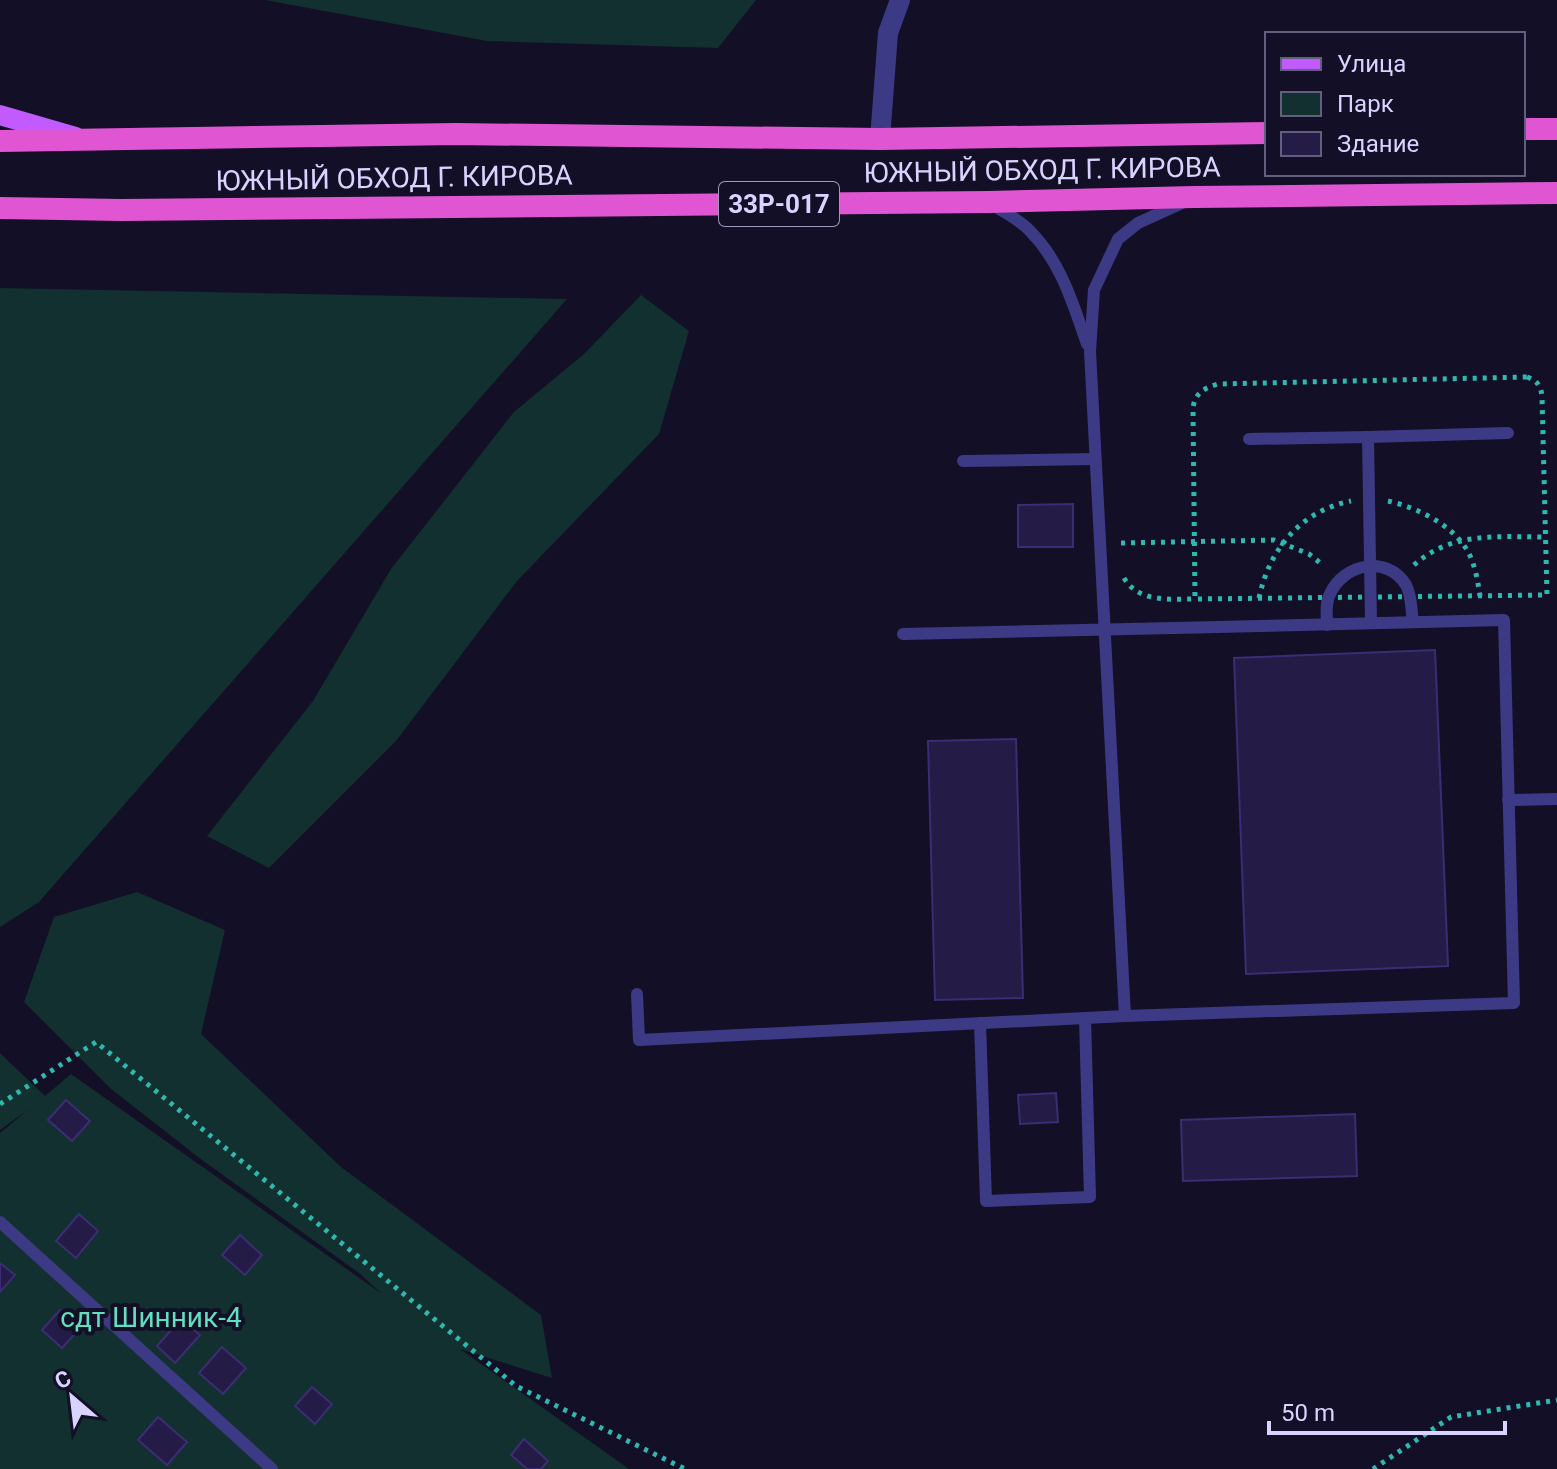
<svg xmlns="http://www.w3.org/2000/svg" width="1557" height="1469" font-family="Roboto,sans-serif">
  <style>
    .green { fill: #12302f }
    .building { fill: #241b47; stroke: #3b2d73; stroke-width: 2 }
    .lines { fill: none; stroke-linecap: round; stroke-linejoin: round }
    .path { stroke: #2fb8b0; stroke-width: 5; stroke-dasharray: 4 6; stroke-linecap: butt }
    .service { stroke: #3d3a85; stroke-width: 12 }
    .minor { stroke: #3d3a85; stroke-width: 20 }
    .primary { stroke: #c25bff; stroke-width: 20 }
    .trunk { stroke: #e055d1; stroke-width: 22 }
    .labels { text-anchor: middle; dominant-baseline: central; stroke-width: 8; stroke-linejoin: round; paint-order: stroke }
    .shield { fill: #130f26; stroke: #9e99be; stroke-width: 2 }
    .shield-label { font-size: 26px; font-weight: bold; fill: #d9d4ff }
    .street-label { font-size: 28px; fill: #d9d4ff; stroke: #130f26 }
    .park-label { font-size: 28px; fill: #5fe0c0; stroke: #130f26 }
  </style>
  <rect width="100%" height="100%" fill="#130f26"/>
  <!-- green -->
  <g class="green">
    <polygon points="265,0 756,0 718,48 487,41"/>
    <polygon points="0,288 567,299 39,902 0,927"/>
    <polygon points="641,295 689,331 659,434 517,581 396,741 269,868 207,836 313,701 391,569 514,412 584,354"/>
    <polygon points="137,892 225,930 201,1034 341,1167 541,1315 552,1378 460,1349 629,1469 0,1469 0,1133 29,1109 0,1130 0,1053 45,1096 71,1074 382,1294 359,1273 202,1160 111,1089 24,1002 54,917"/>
  </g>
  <!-- building -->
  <g class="building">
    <polygon points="1073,504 1073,547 1018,547 1018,505"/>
    <polygon points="1435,650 1448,966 1246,974 1234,658"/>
    <polygon points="1016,739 1023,998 935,1000 928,741"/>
    <polygon points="1056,1093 1058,1122 1020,1124 1018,1095"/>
    <polygon points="66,1100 90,1121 72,1141 48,1120"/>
    <polygon points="1355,1114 1357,1176 1183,1181 1181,1120"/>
    <polygon points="79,1214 98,1231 76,1258 56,1241"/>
    <polygon points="240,1235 262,1255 245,1275 222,1255"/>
    <polygon points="0,1263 15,1275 0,1292"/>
    <polygon points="60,1310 80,1328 62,1348 42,1330"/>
    <polygon points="181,1319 200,1335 175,1363 157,1346"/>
    <polygon points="222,1347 246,1368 223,1394 199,1373"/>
    <polygon points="312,1387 332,1404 315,1424 295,1406"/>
    <polygon points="158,1417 187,1442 167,1465 138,1440"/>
    <polygon points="524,1439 548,1461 541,1469 527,1469 511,1455"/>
  </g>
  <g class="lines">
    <!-- path -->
    <g class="path">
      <path d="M 1527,377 C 1538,381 1541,386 1542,397 L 1547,595 L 1195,599 L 1193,408 C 1195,393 1204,388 1218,384 Z"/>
      <path d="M 1388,501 C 1419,508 1458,527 1471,558 C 1476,570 1478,583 1480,596"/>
      <polyline points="1121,543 1274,540 1309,554 1324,566"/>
      <path d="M 1414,565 C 1452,531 1498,537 1546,537"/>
      <path d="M 1124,578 C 1139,603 1170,599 1195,599"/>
      <path d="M 1259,598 C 1269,550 1300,511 1351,501"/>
      <polyline points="0,1104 96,1042 516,1386 685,1469"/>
      <polyline points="1373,1469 1451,1417 1557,1400"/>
    </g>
    <!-- service -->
    <g class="service">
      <path d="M 993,205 C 1005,213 1020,220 1030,231 C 1061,262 1073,304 1087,344"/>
      <polyline points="1249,439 1368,437"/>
      <polyline points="963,461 1095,459"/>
      <polyline points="1371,623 1368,437 1508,433"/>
      <path d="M 1327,625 C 1327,615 1325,603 1330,594 C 1343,564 1387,554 1406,585 C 1412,596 1411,610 1413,622"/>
      <path d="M 903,634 C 1103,630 1304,625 1504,620 L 1514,1003 L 1125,1016 L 1090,351 L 1094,290 L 1118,239 L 1138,223 L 1182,203"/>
      <polyline points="1508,800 1557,799"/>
      <polyline points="637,994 639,1040 1125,1016"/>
      <polyline points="980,1023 986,1201 1090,1197 1085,1018"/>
      <polyline points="0,1222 272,1469"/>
    </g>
    <!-- minor -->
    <polyline class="minor" points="880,139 888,33 900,0"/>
    <!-- primary -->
    <polyline class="primary" points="0,115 76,137"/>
    <!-- trunk -->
    <g class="trunk">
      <polyline points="1523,129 1557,129"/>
      <polyline points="0,141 456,134 880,139 1267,133"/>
      <polyline points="0,208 121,210 989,202 1194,197 1557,193"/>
    </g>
  </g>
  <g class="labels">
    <!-- shield labels -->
    <rect class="shield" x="719" y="182" width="120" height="44" rx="6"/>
    <g class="shield-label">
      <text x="779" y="204">33Р-017</text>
    </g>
    <!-- street labels -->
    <g class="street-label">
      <text transform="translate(1042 170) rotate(-1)">ЮЖНЫЙ ОБХОД Г. КИРОВА</text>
      <text transform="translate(394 178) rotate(-1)">ЮЖНЫЙ ОБХОД Г. КИРОВА</text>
    </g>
    <!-- park labels -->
    <g class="park-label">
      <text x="151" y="1317">сдт Шинник-4</text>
    </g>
  </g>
  <!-- legend -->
  <rect x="1265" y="32" width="260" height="144" fill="#130f26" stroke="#625e7d" stroke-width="2"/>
  <rect x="1281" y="58" width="40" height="12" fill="#c25bff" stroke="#625e7d" stroke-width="2"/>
  <text x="1337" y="72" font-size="24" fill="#d9d4ff">Улица</text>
  <rect x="1281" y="92" width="40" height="24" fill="#12302f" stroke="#625e7d" stroke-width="2"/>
  <text x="1337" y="112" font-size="24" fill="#d9d4ff">Парк</text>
  <rect x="1281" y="132" width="40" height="24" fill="#241b47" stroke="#625e7d" stroke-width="2"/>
  <text x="1337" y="152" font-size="24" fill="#d9d4ff">Здание</text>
  <!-- north arrow -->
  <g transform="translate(72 1397) rotate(332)" stroke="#130f26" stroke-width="6" paint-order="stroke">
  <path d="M0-6L14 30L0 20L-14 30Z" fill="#d9d4ff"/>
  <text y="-12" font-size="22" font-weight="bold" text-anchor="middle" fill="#d9d4ff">С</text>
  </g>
  <!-- scale -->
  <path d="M1269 1421v12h236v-12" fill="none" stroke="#d9d4ff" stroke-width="4"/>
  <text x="1281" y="1421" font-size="24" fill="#d9d4ff" stroke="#130f26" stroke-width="6" paint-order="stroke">50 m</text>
</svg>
